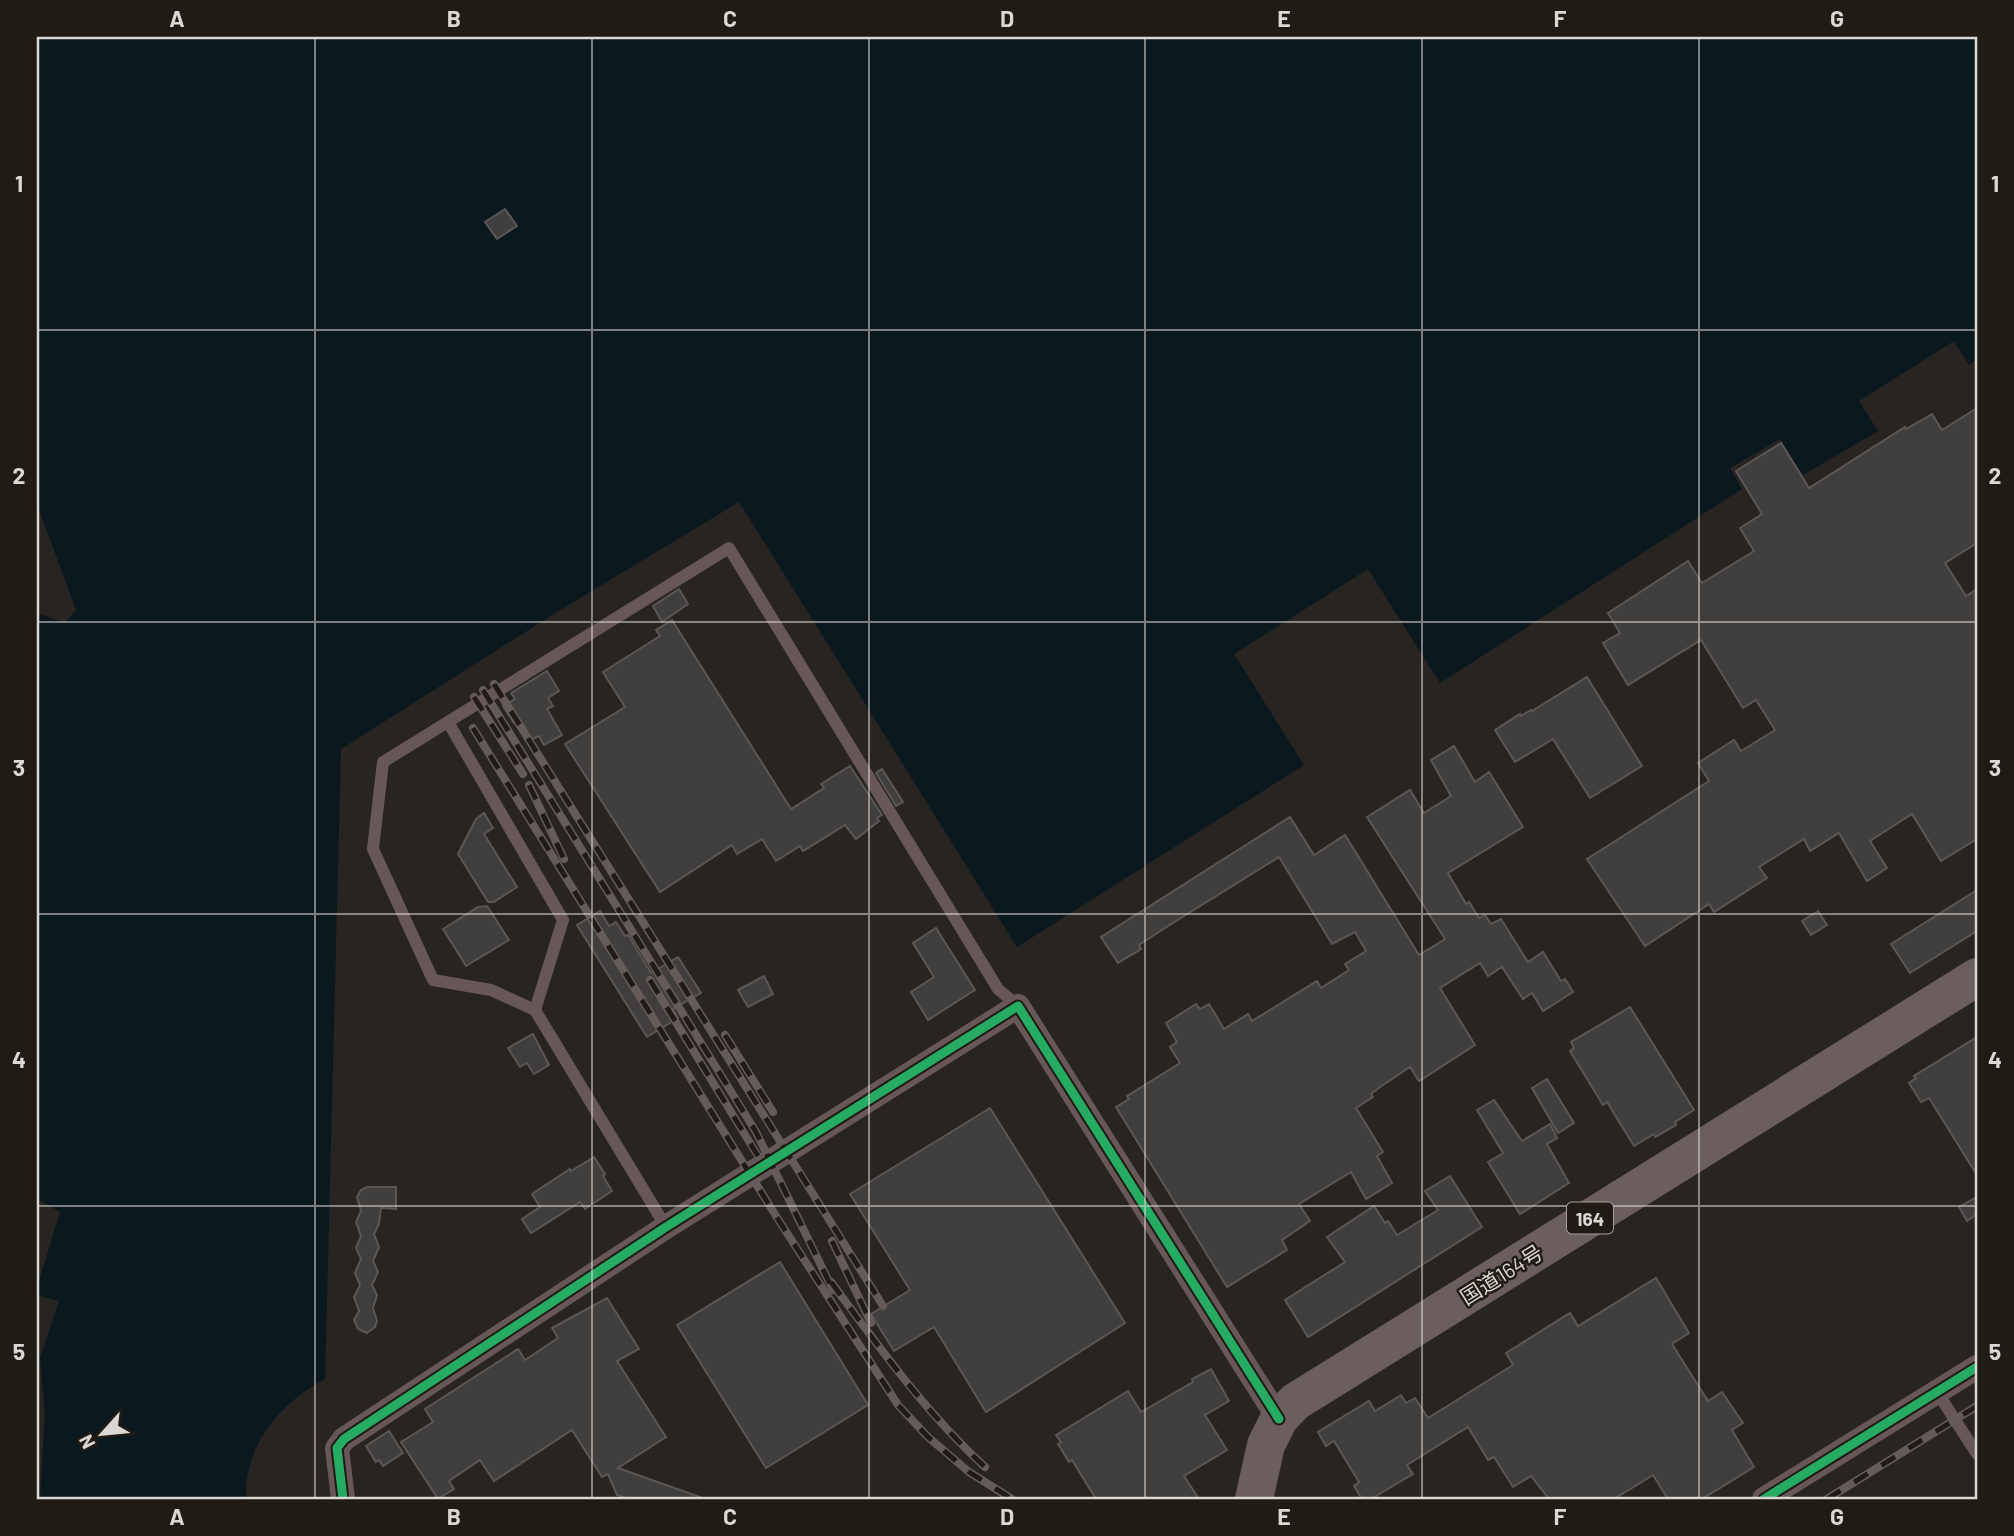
<svg xmlns="http://www.w3.org/2000/svg" width="2014" height="1536" font-family="Barlow,'Noto Sans JP',sans-serif">
  <style>
    .water { fill: #0b181e }
    .building { fill: #413e3e; stroke: #5a5757; stroke-width: 2 }
    .lines { fill: none; stroke-linecap: round; stroke-linejoin: round }
    .lane { stroke: #685757; stroke-width: 12 }
    .street { stroke: #685757; stroke-width: 24 }
    .highway { stroke: #6b5f5d; stroke-width: 38 }
    .rail-casing { stroke: #665b5b; stroke-width: 8 }
    .rail { stroke: #201b14; stroke-width: 5; stroke-dasharray: 16; stroke-linecap: butt }
    .cycleway-casing { stroke: #201b14; stroke-width: 13 }
    .cycleway { stroke: #26ab63; stroke-width: 9 }
    .grid { fill: none; stroke: #dbd7d3; stroke-width: 2; stroke-opacity: 0.55 }
    .labels { text-anchor: middle; dominant-baseline: central; stroke-width: 5; stroke-linejoin: round; paint-order: stroke }
    .shield { fill: #201b14; stroke: #a39f9a; stroke-width: 2 }
    .shield-label { font-size: 19px; font-weight: bold; fill: #dbd7d3 }
    .street-label { font-size: 21px; fill: #dbd7d3; stroke: #201b14 }
    .neatline { fill: none; stroke: #dbd7d3; stroke-width: 2.5 }
    .grid-label { font-size: 23px; text-anchor: middle; font-weight: bold; fill: #dbd7d3 }
  </style>
  <rect width="100%" height="100%" fill="#272421"/>
  <!-- water -->
  <path class="water" d="M 37,37 L 1977,37 L 1977,359 L 1969,365 L 1954,341 L 1859,401 L 1878,431 L 1803,475 L 1780,439 L 1730,468 L 1742,489 L 1440,683 L 1368,569 L 1234,654 L 1304,765 L 1017,947 L 739,502 L 552,615 L 341,749 L 325,1379 C 280,1403 244,1445 246,1499 L 40,1499 L 45,1413 L 40,1358 L 59,1301 L 37,1295 L 37,1288 L 60,1212 L 37,1199 L 37,613 L 65,623 L 76,610 L 37,504 Z"/>
  <!-- building -->
  <g class="building">
    <polygon points="505,209 517,226 497,239 485,222"/>
    <polygon points="1977,408 1977,543 1945,563 1966,596 1977,589 1977,839 1941,861 1912,814 1870,841 1887,868 1867,881 1839,833 1810,851 1804,839 1759,867 1767,878 1714,912 1709,904 1645,946 1587,859 1709,781 1698,763 1734,740 1741,751 1775,730 1756,700 1743,708 1701,640 1628,685 1603,643 1620,633 1608,613 1688,561 1702,583 1754,551 1740,528 1762,514 1736,471 1781,443 1809,488 1905,427 1906,429 1932,414 1942,430"/>
    <polygon points="679,589 688,604 662,622 653,606"/>
    <polygon points="672,620 791,809 824,788 821,784 850,766 882,815 877,818 879,821 856,839 845,825 803,851 800,846 776,861 762,839 737,854 732,845 660,892 565,744 625,707 603,672 660,636 656,630"/>
    <polygon points="547,671 559,691 548,698 553,706 547,709 562,735 544,745 539,736 530,740 518,720 514,723 503,706 515,699 511,693"/>
    <polygon points="1587,677 1642,766 1590,798 1553,739 1515,762 1495,730 1520,714 1521,716 1531,710 1532,711"/>
    <polygon points="1454,746 1475,782 1489,772 1523,827 1448,873 1466,904 1469,902 1479,918 1485,915 1491,924 1501,919 1528,962 1543,952 1561,981 1565,979 1573,992 1543,1011 1532,993 1523,999 1502,967 1488,976 1480,963 1440,988 1475,1045 1419,1081 1410,1067 1383,1085 1371,1094 1373,1097 1356,1108 1383,1152 1377,1156 1392,1183 1366,1199 1351,1172 1299,1204 1310,1221 1282,1240 1287,1250 1227,1287 1116,1107 1129,1099 1127,1096 1180,1063 1170,1047 1177,1042 1166,1023 1196,1004 1200,1009 1209,1004 1224,1029 1248,1014 1252,1021 1317,981 1321,988 1349,970 1345,964 1366,951 1355,932 1332,944 1279,857 1168,926 1139,945 1141,949 1118,963 1101,937 1290,817 1314,855 1345,835 1419,955 1445,939 1367,817 1410,790 1424,813 1451,796 1431,760"/>
    <polygon points="882,769 903,802 896,806 876,773"/>
    <polygon points="484,813 493,828 484,834 517,887 494,902 488,902 458,854 476,819"/>
    <polygon points="1977,890 1977,931 1910,973 1891,944"/>
    <polygon points="487,906 509,940 466,966 443,929 478,907"/>
    <polygon points="600,911 609,926 616,922 625,936 628,935 651,973 678,957 701,993 673,1009 678,1018 647,1037 577,925"/>
    <polygon points="1818,911 1827,925 1811,935 1802,921"/>
    <polygon points="936,928 975,990 928,1020 911,992 934,977 913,943"/>
    <polygon points="764,976 773,994 748,1007 738,990"/>
    <polygon points="1630,1007 1694,1110 1675,1122 1676,1125 1655,1137 1654,1134 1634,1146 1607,1102 1603,1105 1570,1051 1574,1048 1571,1042"/>
    <polygon points="533,1034 549,1065 534,1074 527,1063 520,1067 508,1048"/>
    <polygon points="1977,1037 1977,1175 1929,1098 1921,1102 1909,1083 1916,1078 1914,1076"/>
    <polygon points="1547,1079 1574,1123 1558,1133 1532,1088"/>
    <polygon points="1494,1100 1522,1141 1550,1124 1557,1138 1547,1144 1569,1183 1520,1214 1488,1162 1503,1153 1477,1110"/>
    <polygon points="990,1108 1125,1323 986,1412 934,1327 894,1351 871,1314 910,1290 850,1194"/>
    <polygon points="594,1157 605,1174 603,1176 612,1191 585,1209 580,1202 531,1233 522,1219 540,1207 532,1194 570,1169 571,1171"/>
    <polygon points="1450,1176 1482,1227 1308,1337 1285,1300 1345,1262 1327,1237 1374,1206 1385,1223 1388,1221 1397,1235 1438,1210 1425,1191"/>
    <polygon points="367,1187 396,1187 396,1209 381,1208 379,1224 374,1234 379,1247 373,1261 378,1272 372,1285 377,1295 373,1308 377,1321 375,1327 367,1333 358,1329 354,1320 359,1311 354,1297 360,1285 355,1273 361,1259 356,1248 361,1236 356,1222 361,1211 357,1197 361,1190"/>
    <polygon points="1977,1197 1977,1214 1967,1221 1959,1207"/>
    <polygon points="780,1262 868,1405 766,1468 677,1325"/>
    <polygon points="1656,1278 1689,1333 1672,1344 1708,1401 1722,1392 1743,1423 1732,1430 1754,1467 1702,1499 1668,1499 1653,1475 1614,1499 1549,1499 1531,1476 1513,1487 1494,1457 1488,1460 1468,1427 1407,1465 1413,1474 1371,1499 1362,1499 1354,1486 1359,1482 1334,1441 1326,1446 1318,1432 1369,1401 1375,1411 1401,1395 1406,1403 1415,1398 1428,1418 1513,1365 1506,1353 1570,1313 1578,1326"/>
    <polygon points="607,1298 639,1349 617,1361 666,1437 618,1468 700,1497 699,1499 630,1499 617,1495 608,1474 602,1477 572,1430 494,1481 480,1460 449,1481 454,1489 438,1499 401,1442 433,1422 425,1409 518,1349 525,1360 558,1338 552,1328"/>
    <polygon points="1211,1369 1229,1401 1205,1415 1227,1450 1184,1476 1199,1499 1096,1499 1072,1460 1069,1462 1058,1444 1061,1442 1056,1435 1128,1391 1141,1412 1193,1382 1192,1379"/>
    <polygon points="389,1431 403,1453 383,1466 379,1460 376,1462 366,1446"/>
  </g>
  <g class="lines">
    <!-- lane -->
    <g class="lane">
      <polyline points="448,722 563,920 535,1010"/>
      <polyline points="666,1227 535,1010 491,990 433,980 373,849 383,762 729,548 998,989 1018,1006"/>
      <polyline points="1937,1392 1977,1454"/>
    </g>
    <!-- street -->
    <g class="street">
      <polyline points="343,1499 337,1448 344,1439 666,1227 1018,1006 1279,1419"/>
      <polyline points="1764,1499 1977,1367"/>
    </g>
    <!-- highway -->
    <polyline class="highway" points="1254,1499 1266,1445 1279,1419 1295,1402 1977,977"/>
    <defs>
      <g id="rail">
        <polyline points="494,684 883,1306"/>
        <polyline points="483,690 756,1132 833,1290"/>
        <polyline points="474,697 523,774"/>
        <polyline points="473,728 776,1216 898,1405 928,1437 969,1472 1012,1499"/>
        <polyline points="529,785 564,859"/>
        <polyline points="650,980 758,1156"/>
        <polyline points="725,1035 773,1112"/>
        <polyline points="832,1241 871,1323"/>
        <path d="M 831,1282 C 879,1347 925,1412 985,1467"/>
        <polyline points="1827,1499 1977,1406"/>
      </g>
    </defs>
    <!-- rail casing -->
    <use href="#rail" class="rail-casing"/>
    <!-- rail -->
    <use href="#rail" class="rail"/>
    <defs>
      <g id="cycleway">
        <polyline points="343,1499 337,1448 344,1439 666,1227 1018,1006 1279,1419"/>
        <polyline points="1764,1499 1977,1367"/>
      </g>
    </defs>
    <!-- cycleway casing -->
    <use href="#cycleway" class="cycleway-casing"/>
    <!-- cycleway -->
    <use href="#cycleway" class="cycleway"/>
  </g>
  <!-- grid -->
  <path class="grid" d="M 315,37 L 315,1499M 592,37 L 592,1499M 869,37 L 869,1499M 1145,37 L 1145,1499M 1422,37 L 1422,1499M 1699,37 L 1699,1499M 37,330 L 1977,330M 37,622 L 1977,622M 37,914 L 1977,914M 37,1206 L 1977,1206"/>
  <g class="labels">
    <!-- shield labels -->
    <rect class="shield" x="1567" y="1202.5" width="46" height="31" rx="5"/>
    <g class="shield-label">
      <text x="1590" y="1218">164</text>
    </g>
    <!-- street labels -->
    <g class="street-label">
      <text transform="translate(1501 1274) rotate(-32)">国道164号</text>
    </g>
  </g>
  <!-- border -->
  <rect width="2014" height="1536" fill="none" stroke="#201b14" stroke-width="77"/>
  <!-- north arrow -->
  <g transform="translate(102 1434) rotate(243)" stroke="#201b14" stroke-width="5" paint-order="stroke">
  <path d="M0-5L12 26L0 18L-12 26Z" fill="#dbd7d3"/>
  <text y="-10" font-size="19" font-weight="bold" text-anchor="middle" fill="#dbd7d3">N</text>
  </g>
  <rect x="38" y="38" width="1938" height="1460" class="neatline"/>
  <g class="grid-label">
    <text x="177" y="27">A</text>
    <text x="454" y="27">B</text>
    <text x="730" y="27">C</text>
    <text x="1007" y="27">D</text>
    <text x="1284" y="27">E</text>
    <text x="1560" y="27">F</text>
    <text x="1837" y="27">G</text>
    <text x="19" y="192">1</text>
    <text x="1995" y="192">1</text>
    <text x="19" y="484">2</text>
    <text x="1995" y="484">2</text>
    <text x="19" y="776">3</text>
    <text x="1995" y="776">3</text>
    <text x="19" y="1068">4</text>
    <text x="1995" y="1068">4</text>
    <text x="19" y="1360">5</text>
    <text x="1995" y="1360">5</text>
    <text x="177" y="1525">A</text>
    <text x="454" y="1525">B</text>
    <text x="730" y="1525">C</text>
    <text x="1007" y="1525">D</text>
    <text x="1284" y="1525">E</text>
    <text x="1560" y="1525">F</text>
    <text x="1837" y="1525">G</text>
  </g>
</svg>
